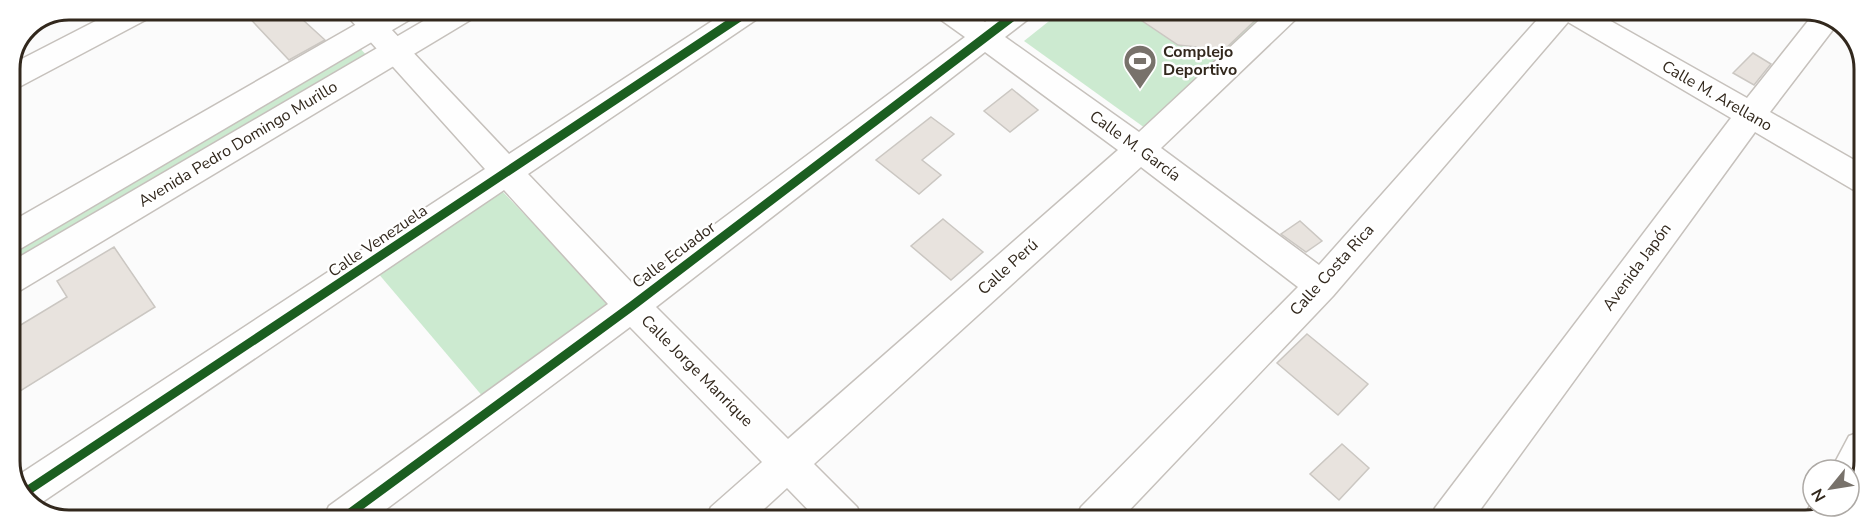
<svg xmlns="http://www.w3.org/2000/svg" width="1873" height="530" viewBox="0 0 1873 530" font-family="'Nunito Sans',sans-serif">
<rect width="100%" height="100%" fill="#fbfbfb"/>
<g fill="#ccead0">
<path d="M 1063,10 L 1278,10 L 1145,128 L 1024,41 Z"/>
<path d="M 358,46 L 369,58 L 9,270 L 9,249 Z"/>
<path d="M 500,189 L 609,302 L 484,398 L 377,272 Z"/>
</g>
<g fill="#e8e3de" stroke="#cbc7c2" stroke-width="1.5">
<path d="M 241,9 L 291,9 L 325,40 L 289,60 Z"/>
<path d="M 1126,10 L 1266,10 L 1224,50 L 1178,45 Z"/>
<path d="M 1753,53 L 1771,64 L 1754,85 L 1733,73 Z"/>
<path d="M 1012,89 L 1038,110 L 1010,132 L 984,111 Z"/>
<path d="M 931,117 L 954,134 L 922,160 L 941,175 L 919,194 L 876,160 Z"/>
<path d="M 943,219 L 983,252 L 951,280 L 911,246 Z"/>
<path d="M 1300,221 L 1322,241 L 1306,252 L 1281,234 Z"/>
<path d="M 114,247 L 155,307 L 9,398 L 9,332 L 67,297 L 57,281 Z"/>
<path d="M 1307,334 L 1368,384 L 1338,415 L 1277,363 Z"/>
<path d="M 1342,444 L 1369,468 L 1339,500 L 1310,474 Z"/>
</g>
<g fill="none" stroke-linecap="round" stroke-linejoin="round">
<g stroke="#c6c1bc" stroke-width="3">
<g id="minor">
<path d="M 119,9 L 157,9 L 153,16 L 19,87 L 9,90 L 10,65 Z"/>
<path d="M 341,9 L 372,9 L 509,154 L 729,10 L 764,10 L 760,17 L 528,174 L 634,285 L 965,37 L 937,17 L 933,10 L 967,10 L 985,22 L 1001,10 L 1035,10 L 1031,17 L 1005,37 L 1139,132 L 1270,10 L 1302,10 L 1298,17 L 1161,148 L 1319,265 L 1545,11 L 1593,11 L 1747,98 L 1816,11 L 1819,11 L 1838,23 L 1770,112 L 1863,165 L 1863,193 L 1852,189 L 1755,132 L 1472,521 L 1429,521 L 1435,508 L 1731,118 L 1568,22 L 1333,296 L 1120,520 L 1075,520 L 1081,507 L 1298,287 L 1141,167 L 814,464 L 857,507 L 863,520 L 818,520 L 787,488 L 752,520 L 705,520 L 711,507 L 762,462 L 630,327 L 373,519 L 323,519 L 329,506 L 608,304 L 504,190 L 35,507 L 24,500 L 14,478 L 485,169 ZM 985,52 L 1118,150 L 788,439 L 656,307 Z"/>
<path d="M 1862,431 C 1863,448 1869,481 1849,489 L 1849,470 L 1831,470 L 1849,436 Z"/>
<path d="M 1813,499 L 1813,506 L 1843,506 L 1808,520 L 1806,514 Z"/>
</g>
</g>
<g stroke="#c6c1bc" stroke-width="3">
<g id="secondary">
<path d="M 383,9 L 420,9 L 416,16 L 20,249 L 9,253 L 9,223 Z"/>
<path d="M 444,9 L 481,9 L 477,16 L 21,290 L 9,294 L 9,263 Z"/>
</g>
</g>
<use href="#minor" fill="#fefefe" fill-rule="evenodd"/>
<use href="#secondary" fill="#fefefe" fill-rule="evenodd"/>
<g stroke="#fff" stroke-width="13">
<g id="cycleway">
<path d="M 21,495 L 750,10"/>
<path d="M 342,519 L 632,306 L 1021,10"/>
</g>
</g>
<use href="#cycleway" stroke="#1b5e20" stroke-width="9"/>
</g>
<defs>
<g id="stadium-pin" transform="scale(1.725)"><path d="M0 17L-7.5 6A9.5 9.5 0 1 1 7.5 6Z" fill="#78726b" stroke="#fff"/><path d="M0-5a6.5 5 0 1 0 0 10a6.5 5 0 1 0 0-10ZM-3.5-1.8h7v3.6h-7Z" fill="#fff"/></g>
</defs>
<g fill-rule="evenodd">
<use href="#stadium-pin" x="1140" y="61"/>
</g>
<g text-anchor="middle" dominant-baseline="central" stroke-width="5" stroke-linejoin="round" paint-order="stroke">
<g font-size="16" font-weight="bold" fill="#32281d" stroke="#fff" text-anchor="start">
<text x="1163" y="52">Complejo<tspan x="1163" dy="18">Deportivo</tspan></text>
</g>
<g font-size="16" fill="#32281d" stroke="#fff">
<text transform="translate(1717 96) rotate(30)">Calle M. Arellano</text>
<text transform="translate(238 144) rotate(-31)">Avenida Pedro Domingo Murillo</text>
<text transform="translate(1135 146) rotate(36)">Calle M. García</text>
<text transform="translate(378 241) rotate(-34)">Calle Venezuela</text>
<text transform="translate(674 255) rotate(-37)">Calle Ecuador</text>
<text transform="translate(1008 267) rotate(-42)">Calle Perú</text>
<text transform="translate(1637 267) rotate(-54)">Avenida Japón</text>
<text transform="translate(1332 270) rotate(-48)">Calle Costa Rica</text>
<text transform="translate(697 371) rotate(45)">Calle Jorge Manrique</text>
</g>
</g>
<path d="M0 0H1873V530H0ZM69 20H1805A49 49 0 0 1 1854 69V461A49 49 0 0 1 1805 510H69A49 49 0 0 1 20 461V69A49 49 0 0 1 69 20Z" fill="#fff" fill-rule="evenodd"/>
<path fill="none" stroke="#32281d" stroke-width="3" d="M69 20H1805A49 49 0 0 1 1854 69V461A49 49 0 0 1 1805 510H69A49 49 0 0 1 20 461V69A49 49 0 0 1 69 20Z"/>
<g transform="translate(1831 488) rotate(240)"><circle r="28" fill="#ffffff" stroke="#ada9a5" stroke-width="1.5"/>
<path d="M0-4.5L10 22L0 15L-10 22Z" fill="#78726b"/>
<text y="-9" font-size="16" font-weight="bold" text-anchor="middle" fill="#32281d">N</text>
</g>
</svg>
